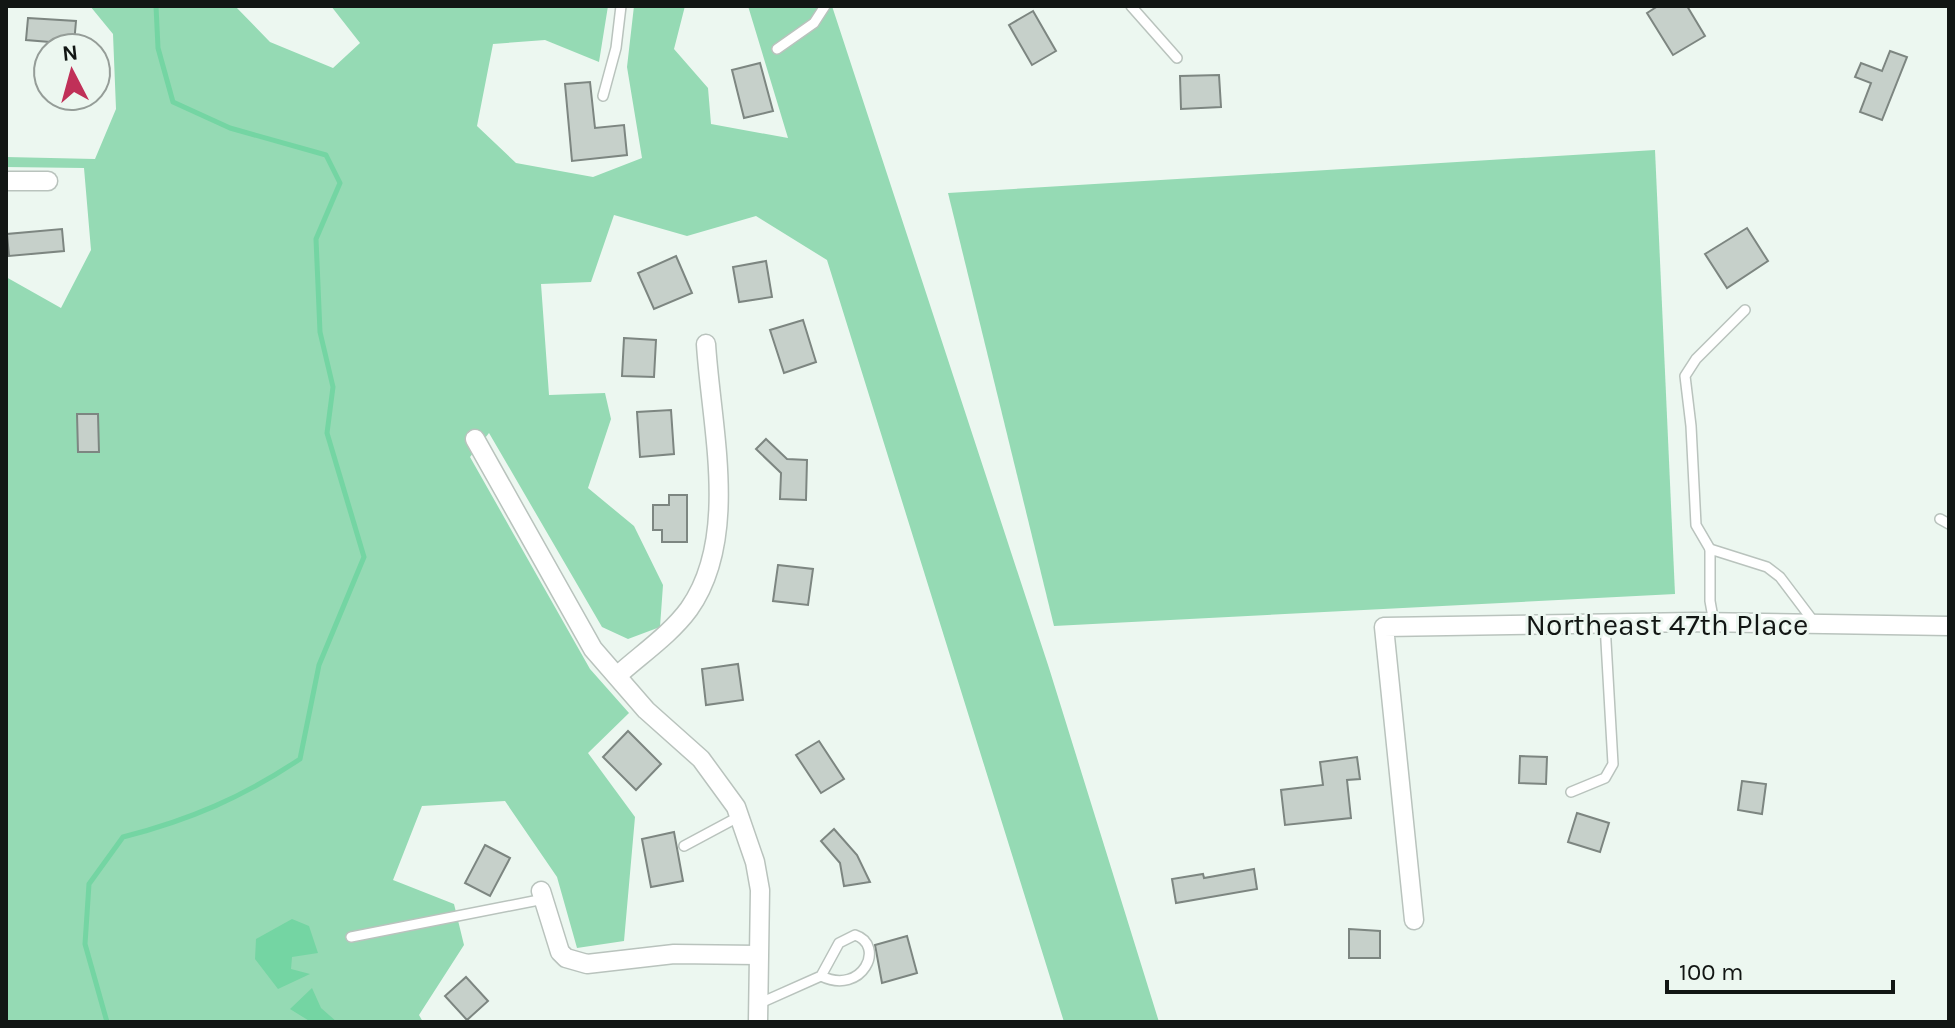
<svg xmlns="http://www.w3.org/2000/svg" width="1955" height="1028" viewBox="0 0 1955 1028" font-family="Karla,sans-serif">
<rect width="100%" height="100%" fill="#ecf7f0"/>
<g fill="#95dab4">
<path d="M 90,6 L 235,6 L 270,42 L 333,68 L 360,43 L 331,6 L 608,6 L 599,62 L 545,40 L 493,44 L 477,126 L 516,163 L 593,177 L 642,158 L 627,67 L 634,6 L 685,6 L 674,49 L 708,88 L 711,124 L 788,138 L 748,6 L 832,6 L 1049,668 L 1159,1022 L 1064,1022 L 827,260 L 756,216 L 687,236 L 614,215 L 591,282 L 541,284 L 549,395 L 605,393 L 611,419 L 588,488 L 634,526 L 663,585 L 660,627 L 628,639 L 602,627 L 489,433 L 470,457 L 590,669 L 629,713 L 588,753 L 635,817 L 624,941 L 577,948 L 557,877 L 505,801 L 422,806 L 393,880 L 454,904 L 464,945 L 419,1015 L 423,1022 L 6,1022 L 6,277 L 61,308 L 91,250 L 84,168 L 6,167 L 6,157 L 95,159 L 116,109 L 113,34 Z"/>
<path d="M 1655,150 L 1675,594 L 1054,626 L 948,193 Z"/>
</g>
<g fill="#74d5a3">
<path d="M 292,919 L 309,926 L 318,953 L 292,957 L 291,969 L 310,974 L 278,989 L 255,959 L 256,939 Z"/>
<path d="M 312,988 L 321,1008 L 337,1022 L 311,1022 L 290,1009 Z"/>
</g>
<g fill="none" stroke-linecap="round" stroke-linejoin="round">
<path stroke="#74d5a3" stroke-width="5" d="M 107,1022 L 85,944 L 89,884 L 123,837 C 190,820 243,797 300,759 L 319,665 L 364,557 L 327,433 L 333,387 L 320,332 L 316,239 L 340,183 L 326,155 L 230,128 L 173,102 L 158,48 L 156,6"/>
</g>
<g fill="#c6d0ca" stroke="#7d8681" stroke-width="2">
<path d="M 1658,6 L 1687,6 L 1705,36 L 1673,55 L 1647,13 Z"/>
<path d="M 1033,11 L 1056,51 L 1032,65 L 1009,25 Z"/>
<path d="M 28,18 L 76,21 L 74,44 L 26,40 Z"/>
<path d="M 1890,51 L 1907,57 L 1882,120 L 1860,112 L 1871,83 L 1855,77 L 1861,63 L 1882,71 Z"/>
<path d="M 760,63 L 773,111 L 744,118 L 732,70 Z"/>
<path d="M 1219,75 L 1221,107 L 1181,109 L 1180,76 Z"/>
<path d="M 590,82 L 595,128 L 624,125 L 627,155 L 572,161 L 565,84 Z"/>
<path d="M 1747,228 L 1768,261 L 1727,288 L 1705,254 Z"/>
<path d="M 62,229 L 64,251 L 9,256 L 7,234 Z"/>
<path d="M 676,256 L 692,293 L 654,309 L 638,273 Z"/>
<path d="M 766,261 L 772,297 L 739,302 L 733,267 Z"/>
<path d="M 803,320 L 816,362 L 784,373 L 770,330 Z"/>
<path d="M 624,338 L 656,340 L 654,377 L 622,376 Z"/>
<path d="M 671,410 L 674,454 L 640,457 L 637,412 Z"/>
<path d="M 77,414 L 98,414 L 99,452 L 78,452 Z"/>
<path d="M 766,439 L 787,459 L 807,460 L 806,500 L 780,499 L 781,473 L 756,449 Z"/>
<path d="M 669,495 L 687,495 L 687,542 L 662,542 L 662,530 L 653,530 L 653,505 L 669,505 Z"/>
<path d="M 778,565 L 813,569 L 808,605 L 773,601 Z"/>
<path d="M 738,664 L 743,700 L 706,705 L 702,669 Z"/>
<path d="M 628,731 L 661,764 L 636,790 L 603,757 Z"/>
<path d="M 819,741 L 844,779 L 821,793 L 796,755 Z"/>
<path d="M 1520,756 L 1547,757 L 1546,784 L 1519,783 Z"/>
<path d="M 1357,757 L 1360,779 L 1347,780 L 1351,818 L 1285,825 L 1281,790 L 1323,785 L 1320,762 Z"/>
<path d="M 1742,781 L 1766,784 L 1762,814 L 1738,810 Z"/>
<path d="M 1577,813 L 1609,823 L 1600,852 L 1568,842 Z"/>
<path d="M 834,829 L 857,855 L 870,882 L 844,886 L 840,863 L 821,841 Z"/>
<path d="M 674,832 L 683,881 L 651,887 L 642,839 Z"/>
<path d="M 485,845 L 510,858 L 490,896 L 465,883 Z"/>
<path d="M 1254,869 L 1257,889 L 1176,903 L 1172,879 L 1203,874 L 1204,878 Z"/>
<path d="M 1349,929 L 1380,931 L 1380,958 L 1349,958 Z"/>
<path d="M 907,936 L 917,973 L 882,983 L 875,945 Z"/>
<path d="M 466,977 L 488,1001 L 467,1020 L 445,996 Z"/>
</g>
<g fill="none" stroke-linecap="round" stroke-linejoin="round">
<g stroke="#b9c3bd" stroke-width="12">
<g id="lane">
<path d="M 1131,6 L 1177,58"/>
<path d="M 777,49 L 814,23 L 825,6"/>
<path d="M 603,96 L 616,48 L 621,6"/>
<path d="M 1940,519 L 1949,524"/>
<path d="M 1710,549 L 1696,525 L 1691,426 L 1685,376 L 1696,359 L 1745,310"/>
<path d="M 1714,623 L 1710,601 L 1710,549 L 1767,567 L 1780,577 L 1814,622"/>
<path d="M 1571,792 L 1605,778 L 1613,764 L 1605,624"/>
<path d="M 684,846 L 740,816"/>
<path d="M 351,937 L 544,899"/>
<path d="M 758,1004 L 821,976 C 863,996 886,945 855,935 L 839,943 L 821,976"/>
</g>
</g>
<g stroke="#b9c3bd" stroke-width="21">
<g id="street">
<path d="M 6,181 L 48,181"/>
<path d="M 475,439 L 593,649 L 646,710 L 701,759 L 736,807 L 755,862 L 760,890 L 758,1022"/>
<path d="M 617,676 C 640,655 670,635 689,609 C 740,537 711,426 706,344"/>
<path d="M 541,891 L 560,952 L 566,958 L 587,964 L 674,954 L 758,955"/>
<path d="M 1414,920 L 1384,627 L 1696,622 L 1949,626"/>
</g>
</g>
<use href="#lane" stroke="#fff" stroke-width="9"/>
<use href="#street" stroke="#fff" stroke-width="18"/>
</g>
<g text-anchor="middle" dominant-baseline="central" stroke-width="6" stroke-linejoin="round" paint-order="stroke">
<g font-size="30" fill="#121614" stroke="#ecf7f0">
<text x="1667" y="625">Northeast 47th Place</text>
</g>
</g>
<rect width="1955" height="1028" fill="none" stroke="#121614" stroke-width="16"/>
<g transform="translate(72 72) rotate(354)"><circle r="38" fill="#ecf7f0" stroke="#959d98" stroke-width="2"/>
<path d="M0-6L14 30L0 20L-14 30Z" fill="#c03058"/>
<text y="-12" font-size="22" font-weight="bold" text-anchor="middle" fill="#121614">N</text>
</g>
<path d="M1667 980v12h226v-12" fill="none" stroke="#121614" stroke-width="4"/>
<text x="1679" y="980" font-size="24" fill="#121614" stroke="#ecf7f0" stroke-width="6" paint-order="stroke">100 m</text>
</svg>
